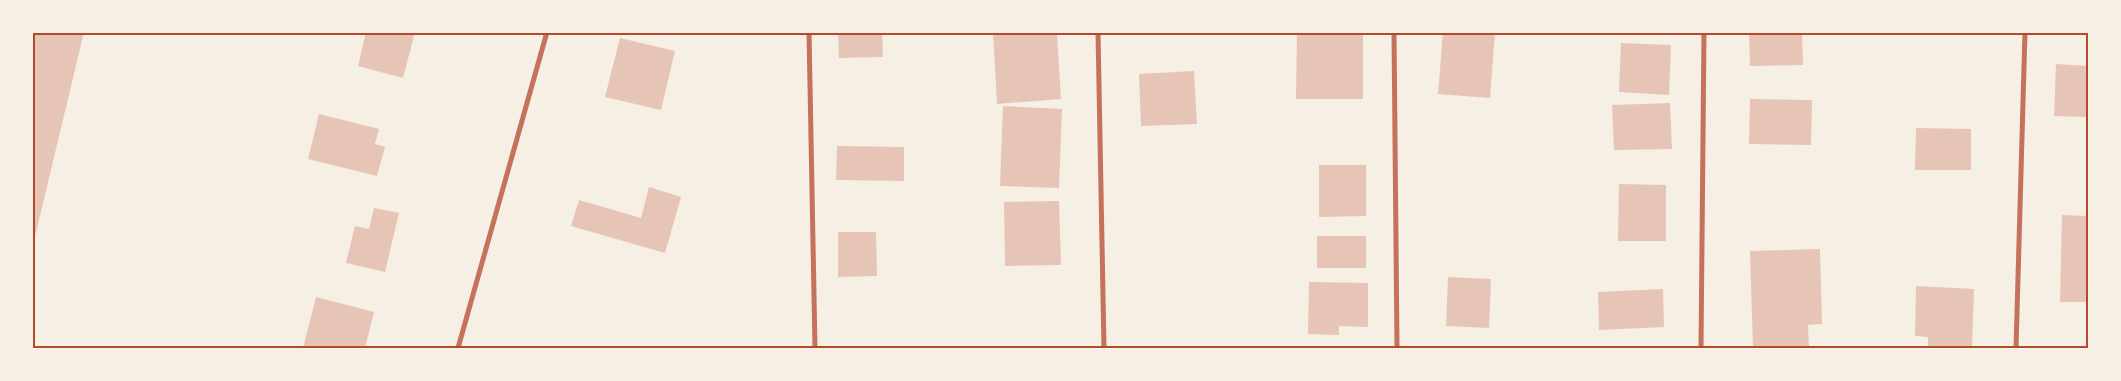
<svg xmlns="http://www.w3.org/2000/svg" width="2121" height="381" viewBox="0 0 2121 381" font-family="Helvetica,sans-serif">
<rect width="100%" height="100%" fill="#f6efe4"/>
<g fill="#e6c5b7">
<path d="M 32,32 L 84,32 L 33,245 L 32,245 Z"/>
<path d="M 366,32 L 415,32 L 403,78 L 358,66 Z"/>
<path d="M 838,32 L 882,32 L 883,57 L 839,58 Z"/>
<path d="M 993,32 L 1057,32 L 1061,99 L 997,104 Z"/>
<path d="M 1297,32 L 1363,32 L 1363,99 L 1296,99 Z"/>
<path d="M 1443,32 L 1495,32 L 1490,98 L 1438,94 Z"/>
<path d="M 1749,32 L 1802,32 L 1803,65 L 1750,66 Z"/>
<path d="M 620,38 L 675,51 L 661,110 L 605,97 Z"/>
<path d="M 1621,43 L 1671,45 L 1669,95 L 1619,92 Z"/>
<path d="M 2056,64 L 2088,66 L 2088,117 L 2054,116 Z"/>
<path d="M 1194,71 L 1197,124 L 1141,126 L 1139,74 Z"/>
<path d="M 1750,99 L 1812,100 L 1811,145 L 1749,144 Z"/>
<path d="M 1670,103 L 1672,149 L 1614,150 L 1612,105 Z"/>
<path d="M 1003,106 L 1062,109 L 1059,188 L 1000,186 Z"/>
<path d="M 319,114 L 379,129 L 375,144 L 385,147 L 377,176 L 308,159 Z"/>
<path d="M 1916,128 L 1971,129 L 1971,170 L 1915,170 Z"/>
<path d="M 837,146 L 904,147 L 904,181 L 836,180 Z"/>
<path d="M 1319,165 L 1366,165 L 1366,216 L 1319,217 Z"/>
<path d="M 1619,184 L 1666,185 L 1666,241 L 1618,241 Z"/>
<path d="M 649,187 L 681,197 L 665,253 L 571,226 L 579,200 L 641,218 Z"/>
<path d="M 1059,201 L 1061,265 L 1005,266 L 1004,202 Z"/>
<path d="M 374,208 L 399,213 L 385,272 L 346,263 L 355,226 L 369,229 Z"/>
<path d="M 2062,215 L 2088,216 L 2088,302 L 2060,302 Z"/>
<path d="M 838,232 L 876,232 L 877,276 L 838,277 Z"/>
<rect x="1317" y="236" width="49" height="32"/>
<path d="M 1820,249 L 1822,324 L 1808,325 L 1809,348 L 1753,348 L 1750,251 Z"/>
<path d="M 1448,277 L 1491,279 L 1489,328 L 1446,326 Z"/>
<path d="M 1309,282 L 1368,283 L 1368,327 L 1339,326 L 1339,335 L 1308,334 Z"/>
<path d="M 1916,286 L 1974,289 L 1972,348 L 1928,348 L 1928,337 L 1915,336 Z"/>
<path d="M 1663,289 L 1664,327 L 1599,330 L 1598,292 Z"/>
<path d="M 316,297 L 374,312 L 365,348 L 303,348 Z"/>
</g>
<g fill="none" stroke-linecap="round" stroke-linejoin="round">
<g stroke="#c5725c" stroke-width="5">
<path d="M 809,32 L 815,348"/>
<path d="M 1098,32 L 1104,348"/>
<path d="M 1394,32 L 1397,348"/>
<path d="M 458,348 L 547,32"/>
<path d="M 1701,348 L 1704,32"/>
<path d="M 2016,348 L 2025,32"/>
</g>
</g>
<rect width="2121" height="381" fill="none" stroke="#f6efe4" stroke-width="68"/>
<rect x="34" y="34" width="2053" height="313" fill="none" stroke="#b5482f" stroke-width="2"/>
</svg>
